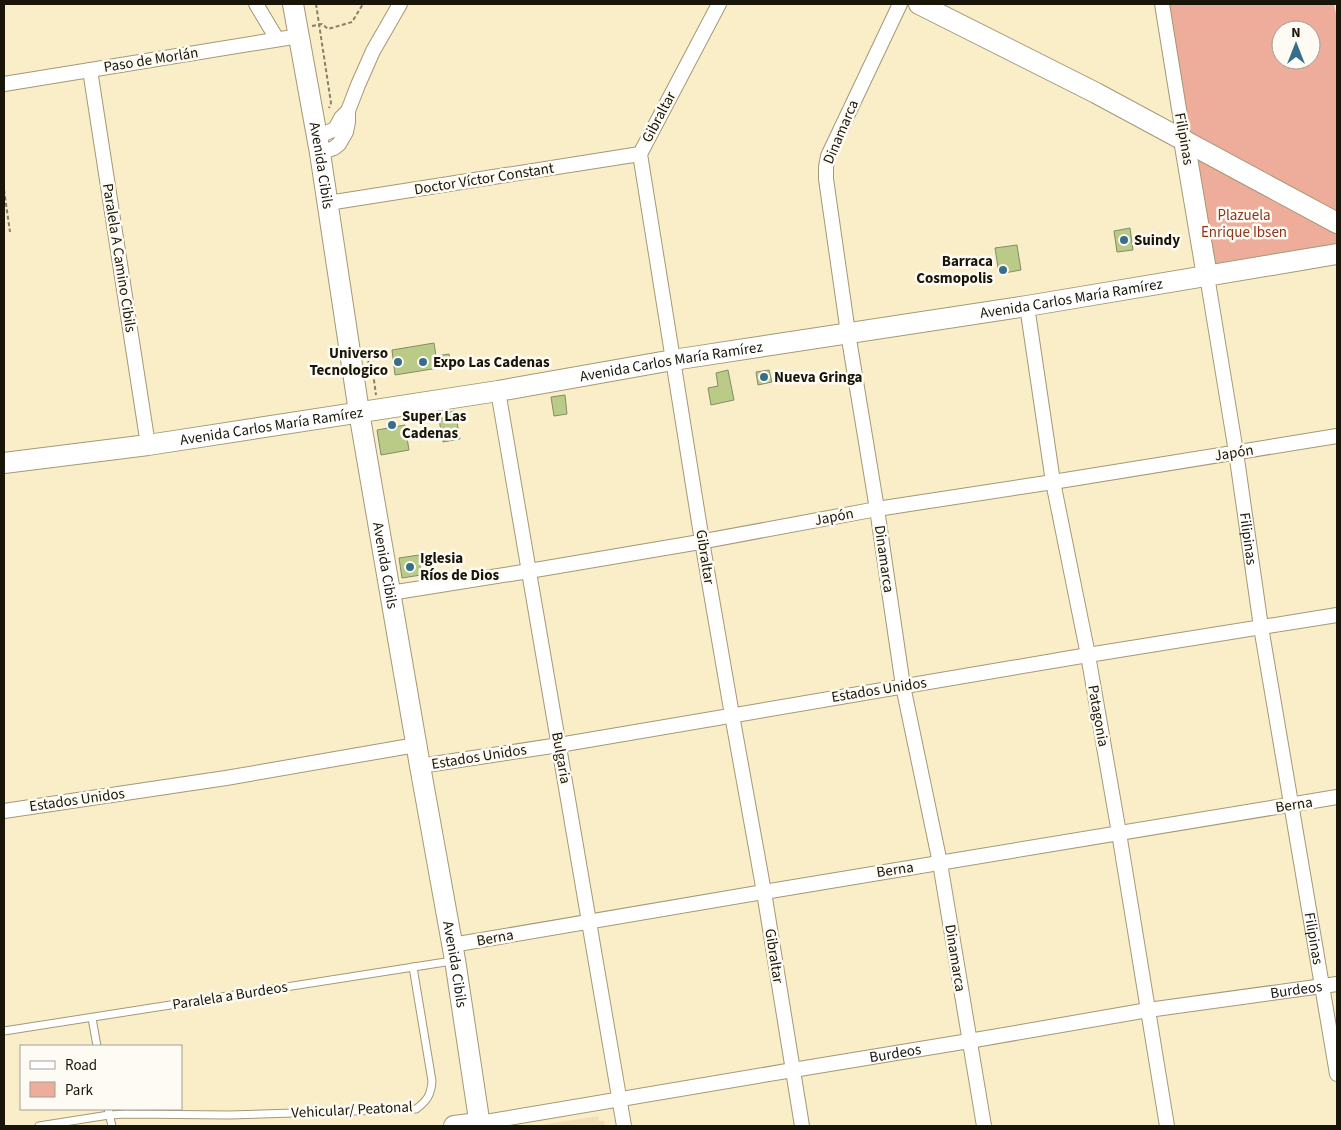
<svg xmlns="http://www.w3.org/2000/svg" width="1341" height="1130" viewBox="0 0 1341 1130" font-family="'Source Sans 3',sans-serif">
<rect width="100%" height="100%" fill="#faeec9"/>
<path fill="#efe1b5" d="M 598,1116 L 599,1121 L 604,1121 L 605,1126 L 535,1126 Z"/>
<g fill="#eeac9a" fill-rule="evenodd">
<path d="M 1168,4 L 1334,4 L 1337,19 L 1337,214 L 1190,135 ZM 1281,30 L 1311,30 L 1311,60 L 1281,60 Z"/>
<path d="M 1201,159 L 1337,230 L 1337,248 L 1213,266 L 1196,164 Z"/>
</g>
<g fill="#b9cb86" stroke="#838c6a">
<path d="M 1130,228 L 1133,250 L 1117,252 L 1114,231 Z"/>
<path d="M 1017,245 L 1021,270 L 999,274 L 995,248 Z"/>
<path d="M 434,343 L 436,356 L 449,354 L 451,366 L 395,375 L 392,350 Z"/>
<path d="M 728,370 L 734,400 L 711,405 L 708,388 L 718,386 L 716,373 Z"/>
<path d="M 769,370 L 772,382 L 758,385 L 756,372 Z"/>
<path d="M 565,395 L 567,414 L 554,416 L 551,397 Z"/>
<path d="M 455,411 L 460,439 L 443,442 L 438,414 Z"/>
<path d="M 405,425 L 409,450 L 381,455 L 377,430 Z"/>
<path d="M 419,555 L 421,575 L 402,578 L 399,558 Z"/>
</g>
<g fill="none" stroke-linecap="round" stroke-linejoin="round">
<g stroke="#a49876" stroke-width="9">
<g id="lane">
<path d="M 92,1018 L 97,1046"/>
<path d="M 4,1031 L 452,961"/>
<path d="M 108,1109 L 112,1126"/>
<path d="M 39,1126 L 109,1115 L 127,1114 L 229,1115 L 416,1109 C 427,1101 431,1095 432,1081 L 413,967"/>
</g>
</g>
<g stroke="#a49876" stroke-width="16">
<g id="street">
<path d="M 256,4 L 277,39"/>
<path d="M 719,4 L 640,154 L 702,541 L 732,715 L 764,892 L 802,1126"/>
<path d="M 900,4 L 828,156 L 826,167 L 826,179 L 848,333 L 877,509 L 903,686 L 940,863 L 984,1126"/>
<path d="M 1162,4 L 1184,140"/>
<path d="M 90,70 L 148,445"/>
<path d="M 4,84 L 299,36"/>
<path d="M 317,137 L 335,129 L 341,118 L 348,111"/>
<path d="M 320,153 L 334,148 L 339,144 L 346,132 L 348,122 L 348,111 L 358,85 L 373,51 L 400,4"/>
<path d="M 328,203 L 640,154"/>
<path id="s1" d="M 1207,276 L 1236,452 L 1261,627 L 1337,1074"/>
<path d="M 1027,306 L 1053,482 L 1088,655 L 1119,833 L 1167,1126"/>
<path d="M 498,391 L 624,1126"/>
<path d="M 390,593 L 529,571 L 694,543 L 877,509 L 1053,482 L 1337,436"/>
<path d="M 420,766 L 559,745 L 1088,655 L 1337,615"/>
<path d="M 4,811 L 226,778 L 416,745"/>
<path d="M 452,945 L 764,892 L 1337,797"/>
<path id="s2" d="M 479,1123 L 793,1070 L 969,1041 L 1148,1010 L 1337,984"/>
</g>
</g>
<g stroke="#a49876" stroke-width="22">
<g id="secondary">
<path id="s3" d="M 293,4 L 320,153 L 359,412 L 420,766 L 455,960 L 480,1126"/>
<path d="M 919,4 L 1096,93 L 1337,223"/>
<path d="M 1184,140 L 1207,276"/>
<path id="s4" d="M 4,463 L 148,445 L 498,391 L 673,360 L 1027,306 L 1337,254"/>
<path d="M 454,1126 L 479,1123"/>
</g>
</g>
<g stroke="#888067" stroke-width="2" stroke-dasharray="4 2.5" stroke-linecap="butt">
<path d="M 316,4 L 331,103 L 329,108"/>
<path d="M 312,26 L 322,24 L 328,29 L 352,22 L 363,4"/>
<path d="M 4,190 L 10,232"/>
<path d="M 368,361 L 373,373 L 376,395"/>
</g>
<use href="#lane" stroke="#fff" stroke-width="7"/>
<use href="#street" stroke="#fff" stroke-width="14"/>
<use href="#secondary" stroke="#fff" stroke-width="20"/>
</g>
<g fill="#376e89" stroke="#fdfbf4" stroke-width="2">
<circle cx="1124" cy="240" r="5"/>
<circle cx="1003" cy="270" r="5"/>
<circle cx="398" cy="362" r="5"/>
<circle cx="423" cy="362" r="5"/>
<circle cx="764" cy="377" r="5"/>
<circle cx="392" cy="425" r="5"/>
<circle cx="410" cy="567" r="5"/>
</g>
<g text-anchor="middle" dominant-baseline="central" stroke-width="5" stroke-linejoin="round" paint-order="stroke">
<g font-size="15" fill="#191508" stroke="#fdfbf4">
<text transform="translate(151 60) rotate(-9)">Paso de Morlán</text>
<text transform="translate(659 117) rotate(-62)">Gibraltar</text>
<text transform="translate(841 132) rotate(-67)">Dinamarca</text>
<text transform="translate(1184 139) rotate(80)">Filipinas</text>
<text stroke="none"><textPath href="#s3" startOffset="164">Avenida Cibils</textPath></text>
<text transform="translate(484 179) rotate(-9)">Doctor Víctor Constant</text>
<text transform="translate(119 258) rotate(81)">Paralela A Camino Cibils</text>
<text stroke="none"><textPath href="#s4" startOffset="1080">Avenida Carlos María Ramírez</textPath></text>
<text stroke="none"><textPath href="#s4" startOffset="675">Avenida Carlos María Ramírez</textPath></text>
<text stroke="none"><textPath href="#s4" startOffset="270">Avenida Carlos María Ramírez</textPath></text>
<text transform="translate(1234 453) rotate(-9)">Japón</text>
<text transform="translate(834 517) rotate(-11)">Japón</text>
<text stroke="none"><textPath href="#s1" startOffset="266">Filipinas</textPath></text>
<text transform="translate(705 557) rotate(81)">Gibraltar</text>
<text transform="translate(884 559) rotate(82)">Dinamarca</text>
<text stroke="none"><textPath href="#s3" startOffset="569">Avenida Cibils</textPath></text>
<text transform="translate(879 690) rotate(-9)">Estados Unidos</text>
<text transform="translate(1098 716) rotate(80)">Patagonia</text>
<text transform="translate(479 757) rotate(-9)">Estados Unidos</text>
<text transform="translate(561 758) rotate(80)">Bulgaria</text>
<text transform="translate(77 800) rotate(-8)">Estados Unidos</text>
<text transform="translate(1294 805) rotate(-9)">Berna</text>
<text transform="translate(895 870) rotate(-9)">Berna</text>
<text transform="translate(495 938) rotate(-10)">Berna</text>
<text stroke="none"><textPath href="#s1" startOffset="671">Filipinas</textPath></text>
<text transform="translate(774 956) rotate(81)">Gibraltar</text>
<text transform="translate(955 958) rotate(81)">Dinamarca</text>
<text stroke="none"><textPath href="#s3" startOffset="974">Avenida Cibils</textPath></text>
<text stroke="none"><textPath href="#s2" startOffset="828">Burdeos</textPath></text>
<text transform="translate(230 996) rotate(-9)">Paralela a Burdeos</text>
<text stroke="none"><textPath href="#s2" startOffset="422">Burdeos</textPath></text>
<text transform="translate(352 1110) rotate(-3)">Vehicular/ Peatonal</text>
</g>
<g font-size="15" fill="#8c361e" stroke="#fdfbf4">
<text x="1244" y="215">Plazuela<tspan x="1244" dy="17">Enrique Ibsen</tspan></text>
</g>
<g font-size="15" font-weight="bold" fill="#191508" stroke="#fdfbf4" text-anchor="start">
<text x="1134" y="240">Suindy</text>
<text x="993" y="261" text-anchor="end">Barraca<tspan x="993" dy="17">Cosmopolis</tspan></text>
<text x="388" y="353" text-anchor="end">Universo<tspan x="388" dy="17">Tecnologico</tspan></text>
<text x="433" y="362">Expo Las Cadenas</text>
<text x="774" y="377">Nueva Gringa</text>
<text x="402" y="416">Super Las<tspan x="402" dy="17">Cadenas</tspan></text>
<text x="420" y="558">Iglesia<tspan x="420" dy="17">Ríos de Dios</tspan></text>
</g>
</g>
<rect width="1341" height="1130" fill="none" stroke="#191508" stroke-width="10"/>
<rect x="20" y="1045" width="162" height="65" fill="#fdfbf4" stroke="#a29f96"/>
<rect x="30" y="1061" width="25" height="8" fill="#ffffff" stroke="#a29f96"/>
<text x="65" y="1070" font-size="15" fill="#191508">Road</text>
<rect x="30" y="1082" width="25" height="15" fill="#eeac9a" stroke="#a29f96"/>
<text x="65" y="1095" font-size="15" fill="#191508">Park</text>
<g transform="translate(1296 45)"><circle r="24" fill="#fdfbf4" stroke="#a29f96"/>
<path d="M0-4L9 19L0 12L-9 19Z" fill="#376e89"/>
<text y="-8" font-size="14" font-weight="bold" text-anchor="middle" fill="#191508">N</text>
</g>
</svg>
